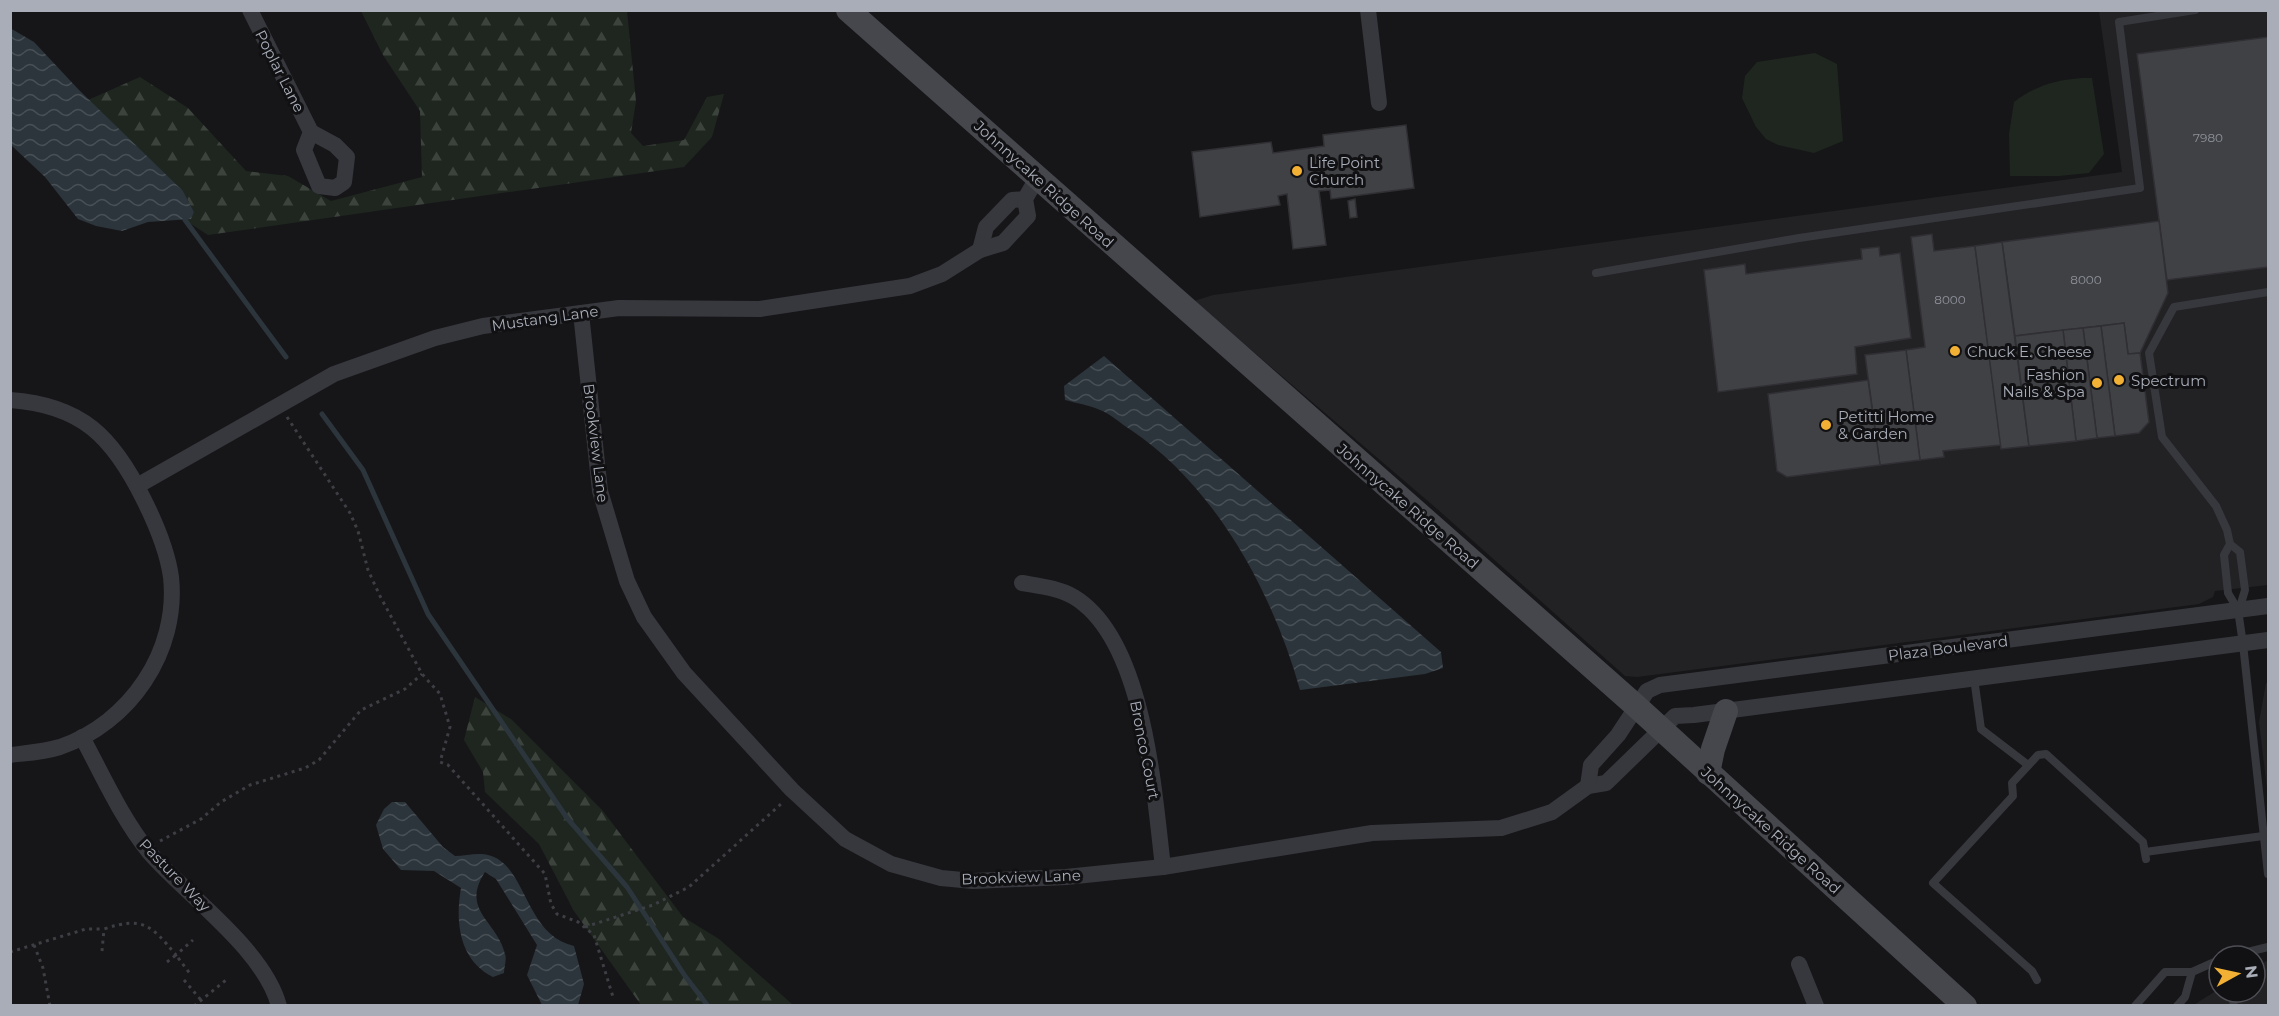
<svg xmlns="http://www.w3.org/2000/svg" width="2279" height="1016" viewBox="0 0 2279 1016" font-family="Montserrat,sans-serif">
<defs>
<pattern id="forest-firs" width="22" height="20" patternUnits="userSpaceOnUse" patternTransform="scale(1.5)"><rect width="22" height="20" fill="#1e261f"/><path d="M5 1l3.5 6h-7zM16 11l3.5 6h-7z" fill="#3c433d"/></pattern>
<pattern id="water-waves" width="16" height="10" patternUnits="userSpaceOnUse" patternTransform="scale(1.5)"><rect width="16" height="10" fill="#2c353c"/><path d="M0 5q4-4 8 0t8 0" fill="none" stroke="#485056"/></pattern>
</defs>
<rect width="100%" height="100%" fill="#161618"/>
<g fill="#222225">
<path d="M 2099,11 L 2268,11 L 2268,585 L 2215,591 L 2213,597 L 2199,604 L 1637,677 L 1625,676 L 1436,508 L 1194,301 L 1213,295 L 2122,172 Z"/>
<path d="M 2266,683 L 2268,683 L 2268,797 L 2259,722 Z"/>
<path d="M 2268,960 L 2268,1005 L 2192,1006 L 2219,989 L 2219,992 L 2255,992 L 2255,968 Z"/>
</g>
<g fill="url(#forest-firs)">
<path d="M 361,11 L 627,11 L 636,101 L 631,133 L 643,146 L 684,140 L 707,97 L 724,94 L 712,137 L 684,167 L 208,235 L 185,220 L 194,212 L 183,191 L 88,100 L 140,77 L 188,108 L 246,171 L 288,176 L 331,201 L 422,177 L 420,111 L 383,55 Z"/>
<path d="M 475,697 L 511,719 L 603,811 L 683,917 L 719,939 L 793,1005 L 641,1005 L 574,911 L 539,844 L 485,792 L 483,772 L 464,740 Z"/>
</g>
<g fill="#1e261f">
<path d="M 1815,53 L 1837,64 L 1843,141 L 1814,153 L 1778,145 L 1766,139 L 1756,127 L 1742,98 L 1745,76 L 1757,62 Z"/>
<path d="M 2082,78 L 2092,78 L 2104,154 L 2089,173 L 2059,176 L 2010,176 L 2009,134 L 2014,102 C 2035,86 2055,80 2082,78 Z"/>
</g>
<g fill="url(#water-waves)">
<path d="M 10,28 L 34,42 L 79,90 L 183,191 L 194,212 L 191,219 L 148,222 L 122,231 L 96,226 L 78,219 L 45,177 L 11,145 Z"/>
<path d="M 1104,356 L 1441,652 L 1443,668 L 1425,674 L 1300,690 C 1273,593 1216,487 1131,430 C 1121,424 1111,414 1100,410 C 1089,405 1076,403 1065,400 L 1064,386 Z"/>
<path d="M 392,802 L 405,802 L 443,847 L 455,856 C 465,856 478,852 488,855 C 527,864 524,935 574,946 L 584,984 L 578,1005 L 542,1005 L 527,975 L 537,945 L 496,879 L 485,872 C 460,911 497,920 505,954 C 507,959 504,967 504,973 L 493,977 C 459,960 455,922 461,888 L 434,871 L 401,870 L 383,849 L 376,825 L 384,809 Z"/>
</g>
<g fill="none" stroke-linecap="round" stroke-linejoin="round">
<g stroke="#2c353c" stroke-width="5">
<path d="M 185,220 L 286,357"/>
<path d="M 322,414 L 363,470 L 428,614 L 567,818 L 627,887 L 685,976 L 708,1006"/>
</g>
</g>
<g fill="#404145" stroke="#303034" stroke-width="1.5">
<path d="M 2268,37 L 2268,267 L 2167,280 L 2137,54 Z"/>
<path d="M 1406,125 L 1414,188 L 1331,199 L 1330,190 L 1319,191 L 1326,245 L 1293,249 L 1287,194 L 1278,196 L 1280,205 L 1200,217 L 1192,152 L 1271,142 L 1273,153 L 1324,146 L 1323,135 Z"/>
<path d="M 1355,199 L 1357,217 L 1350,218 L 1348,201 Z"/>
<path d="M 2159,221 L 2168,293 L 2140,353 L 2128,354 L 2124,323 L 2015,336 L 2002,242 Z"/>
<path d="M 1932,234 L 1934,251 L 1975,246 L 2001,445 L 1943,451 L 1944,457 L 1920,460 L 1906,350 L 1925,347 L 1911,237 Z"/>
<path d="M 2002,242 L 2029,446 L 2001,449 L 1975,246 Z"/>
<path d="M 1879,247 L 1880,256 L 1900,253 L 1911,338 L 1855,347 L 1857,374 L 1718,392 L 1704,270 L 1745,264 L 1746,274 L 1862,259 L 1861,249 Z"/>
<path d="M 2124,323 L 2128,354 L 2140,353 L 2149,422 L 2139,433 L 2115,436 L 2101,326 Z"/>
<path d="M 2101,326 L 2115,436 L 2097,438 L 2083,328 Z"/>
<path d="M 2083,328 L 2097,438 L 2076,441 L 2063,330 Z"/>
<path d="M 2063,330 L 2076,441 L 2029,446 L 2015,336 Z"/>
<path d="M 1906,350 L 1920,460 L 1880,465 L 1865,355 Z"/>
<path d="M 1868,380 L 1880,465 L 1787,477 L 1777,471 L 1768,394 Z"/>
</g>
<g fill="none" stroke-linecap="round" stroke-linejoin="round">
<g stroke="#3d3f44" stroke-width="3" stroke-dasharray="3 4.5" stroke-linecap="butt">
<path d="M 287,417 L 350,513 L 358,531 L 368,570 L 380,596 L 422,674 L 440,694 L 450,727 L 440,762 L 448,765 L 545,874 L 551,904 L 557,914 L 578,922 L 594,935 L 613,997"/>
<path d="M 160,841 L 201,819 L 221,802 L 250,785 L 305,768 L 319,760 L 361,710 L 405,689 L 422,674"/>
<path d="M 585,927 L 653,905 L 689,887 L 782,803"/>
<path d="M 34,945 L 43,968 L 50,1006"/>
<path d="M 102,951 L 104,929 C 143,916 151,925 176,955 L 193,940"/>
<path d="M 10,952 L 86,929 L 104,929"/>
<path d="M 167,962 L 176,955 L 191,975"/>
<path d="M 184,980 L 201,1000"/>
<path d="M 194,1006 L 226,980"/>
</g>
<g stroke="#37383d" stroke-width="8">
<path d="M 1596,273 L 1799,238 L 2140,188 L 2119,22 L 2195,10"/>
<path d="M 2268,292 L 2174,307 L 2149,353 L 2162,437 L 2216,506 L 2227,530 L 2230,544 L 2224,555 L 2228,593 L 2238,610 L 2243,644 L 2268,874"/>
<path d="M 2230,544 L 2240,552 L 2245,590 L 2239,610"/>
<path d="M 1974,678 L 1981,729 L 2028,765"/>
<path d="M 2145,852 L 2263,836"/>
<path d="M 2231,956 L 2268,947"/>
<path d="M 2192,972 L 2219,960"/>
<path d="M 2037,980 L 2032,971 L 1933,883 L 2013,796 L 2012,783 L 2038,755 L 2046,754 L 2143,842 L 2146,859"/>
<path d="M 2231,992 L 2234,1006"/>
<path d="M 2135,1006 L 2165,972 L 2192,972 L 2185,997 L 2177,1006"/>
</g>
<g stroke="#37383d" stroke-width="16">
<path d="M 250,10 L 311,132 L 335,145 L 347,157 L 344,182 L 335,188 L 319,186 L 304,150 L 311,132"/>
<path d="M 1368,10 L 1379,103"/>
<path d="M 980,250 L 986,227 L 1012,200 L 1025,199"/>
<path d="M 581,313 L 600,491 L 627,581 L 644,617 L 684,673 L 792,790 L 845,839 L 891,864 L 941,878 L 973,881 L 1066,877 L 1163,867 L 1372,833 L 1501,828 L 1552,812 L 1588,786 L 1606,783 L 1675,716 L 1694,715 L 2268,640"/>
<path d="M 10,400 C 82,405 113,437 144,500 C 156,524 167,549 171,577 C 179,651 130,723 60,747 C 44,752 27,753 10,755"/>
<path d="M 137,486 L 334,374 L 435,338 L 483,326 L 619,308 L 760,309 L 910,286 L 942,274 L 980,250 L 1003,243 L 1028,216 L 1025,199 L 1037,178"/>
<path d="M 1022,583 C 1039,586 1059,588 1074,597 C 1145,640 1154,793 1163,867"/>
<path d="M 82,737 C 103,776 121,817 149,852 C 186,895 264,949 279,1006"/>
<path d="M 1588,786 L 1591,765 L 1618,735 L 1647,691 L 1660,685 L 2268,606"/>
<path d="M 1799,964 L 1816,1006"/>
</g>
<g stroke="#45474d" stroke-width="24">
<path d="M 848,10 L 1636,706 L 1965,1006"/>
<path d="M 1708,773 L 1713,749 L 1726,711"/>
</g>
</g>
<g fill="#f2b134" stroke="#111113" stroke-width="2">
<circle cx="1297" cy="171" r="6"/>
<circle cx="1955" cy="351" r="6"/>
<circle cx="2119" cy="380" r="6"/>
<circle cx="2097" cy="383" r="6"/>
<circle cx="1826" cy="425" r="6"/>
</g>
<g text-anchor="middle" dominant-baseline="central" stroke-width="6" stroke-linejoin="round" paint-order="stroke">
<g font-size="12" fill="#8e929b">
<text x="2208" y="137">7980</text>
<text x="2086" y="279">8000</text>
<text x="1950" y="299">8000</text>
</g>
<g font-size="15" fill="#a8adb8" stroke="#111113">
<text transform="translate(280 71) rotate(63)">Poplar Lane</text>
<text transform="translate(1044 184) rotate(42)">Johnnycake Ridge Road</text>
<text transform="translate(545 318) rotate(-8)">Mustang Lane</text>
<text transform="translate(596 443) rotate(83)">Brookview Lane</text>
<text transform="translate(1408 506) rotate(41)">Johnnycake Ridge Road</text>
<text transform="translate(1948 648) rotate(-7)">Plaza Boulevard</text>
<text transform="translate(1145 750) rotate(79)">Bronco Court</text>
<text transform="translate(1771 830) rotate(42)">Johnnycake Ridge Road</text>
<text transform="translate(175 875) rotate(46)">Pasture Way</text>
<text transform="translate(1021 877) rotate(-2)">Brookview Lane</text>
</g>
<g font-size="15" fill="#a8adb8" stroke="#111113" text-anchor="start">
<text x="1309" y="162">Life Point<tspan x="1309" dy="17">Church</tspan></text>
<text x="1967" y="351">Chuck E. Cheese</text>
<text x="2085" y="374" text-anchor="end">Fashion<tspan x="2085" dy="17">Nails &amp; Spa</tspan></text>
<text x="2131" y="380">Spectrum</text>
<text x="1838" y="416">Petitti Home<tspan x="1838" dy="17">&amp; Garden</tspan></text>
</g>
</g>
<rect width="2279" height="1016" fill="none" stroke="#a8adb8" stroke-width="24"/>
<g transform="translate(2237 974) rotate(82)"><circle r="28" fill="#111113" stroke="#4d4f55" stroke-width="1.5"/>
<path d="M0-4.5L10 22L0 15L-10 22Z" fill="#f2b134"/>
<text y="-9" font-size="16" font-weight="bold" text-anchor="middle" fill="#a8adb8">N</text>
</g>
</svg>
